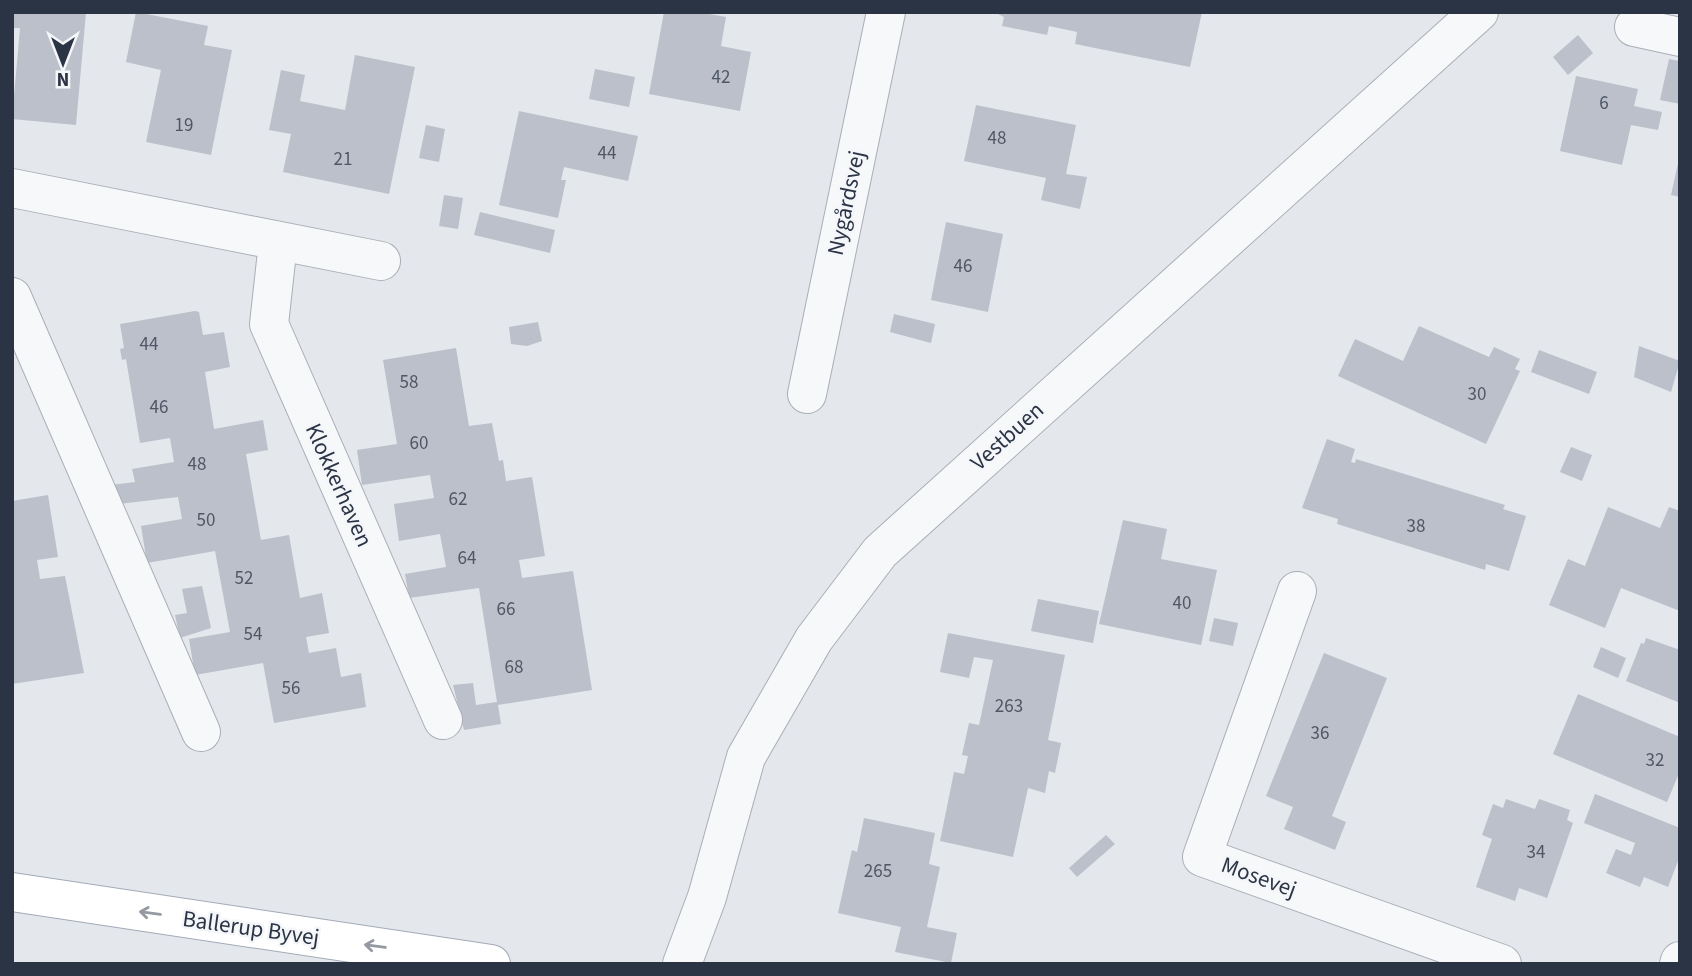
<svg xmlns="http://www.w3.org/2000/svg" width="1692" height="976" viewBox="0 0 1692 976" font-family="'Source Sans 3',sans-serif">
<rect width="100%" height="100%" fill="#e4e7ec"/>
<g fill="#bbc0ca">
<path d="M 12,12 L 86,12 L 76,125 L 12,119 L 20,28 L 12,28 Z"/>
<path d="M 136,12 L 208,26 L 204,45 L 232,50 L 211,155 L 146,142 L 161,70 L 126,62 Z"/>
<path d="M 664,12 L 699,12 L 726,17 L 721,46 L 751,52 L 740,111 L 649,94 Z"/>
<path d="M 994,12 L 1202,12 L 1190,67 L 1075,44 L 1077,32 L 1049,26 L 1047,35 L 1002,26 L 1004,17 Z"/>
<path d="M 1578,35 L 1593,53 L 1568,75 L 1553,57 Z"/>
<path d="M 355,55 L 415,67 L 389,194 L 283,172 L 291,134 L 269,130 L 281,70 L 305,75 L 300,101 L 345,110 Z"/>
<path d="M 1669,59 L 1680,61 L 1680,104 L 1660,100 Z"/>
<path d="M 595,69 L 635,77 L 629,107 L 589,99 Z"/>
<path d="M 1576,76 L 1638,89 L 1634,106 L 1662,112 L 1658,130 L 1631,125 L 1622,165 L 1560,151 Z"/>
<path d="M 976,105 L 1076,125 L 1066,174 L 1087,177 L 1080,209 L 1041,200 L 1046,178 L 964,161 Z"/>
<path d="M 519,111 L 638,136 L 628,181 L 564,167 L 561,180 L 566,180 L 558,218 L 499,205 Z"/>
<path d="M 426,125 L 445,129 L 439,162 L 419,158 Z"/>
<path d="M 1679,159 L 1680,159 L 1680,197 L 1671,195 Z"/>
<path d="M 444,195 L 463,198 L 458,229 L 439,226 Z"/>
<path d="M 480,212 L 555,230 L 550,253 L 474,235 Z"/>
<path d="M 946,222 L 1003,234 L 988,312 L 931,300 Z"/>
<path d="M 195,311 L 199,312 L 203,335 L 224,332 L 230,367 L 205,372 L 214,429 L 263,420 L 268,450 L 246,454 L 261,540 L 289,535 L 300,598 L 322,593 L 329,633 L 306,637 L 309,653 L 336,648 L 341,677 L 361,673 L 366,707 L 274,723 L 263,663 L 195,675 L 189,639 L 230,632 L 215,551 L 147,563 L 141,526 L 182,519 L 178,497 L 119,504 L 111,485 L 135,482 L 132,469 L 174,462 L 170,438 L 140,443 L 126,359 L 122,360 L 120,349 L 124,348 L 120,324 Z"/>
<path d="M 894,314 L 935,324 L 931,343 L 890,332 Z"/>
<path d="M 538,322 L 542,341 L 527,346 L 511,344 L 509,327 Z"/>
<path d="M 1419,326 L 1489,357 L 1494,347 L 1520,359 L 1515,369 L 1520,371 L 1486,444 L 1338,376 L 1355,339 L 1403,361 Z"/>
<path d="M 1639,346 L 1680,361 L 1671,392 L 1634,377 Z"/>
<path d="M 456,348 L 469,426 L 492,423 L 499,461 L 503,460 L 506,481 L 532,477 L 545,556 L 519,560 L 522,578 L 573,571 L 592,690 L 498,705 L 501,724 L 464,730 L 453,685 L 473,683 L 476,705 L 497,702 L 479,588 L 409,598 L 405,574 L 446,567 L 440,534 L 399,541 L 394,504 L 434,498 L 430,475 L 362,485 L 357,450 L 397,444 L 383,360 Z"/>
<path d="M 1539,350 L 1597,372 L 1589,394 L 1531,372 Z"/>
<path d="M 1327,439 L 1355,449 L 1351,462 L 1355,463 L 1356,459 L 1505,505 L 1503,509 L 1526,516 L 1509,571 L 1486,564 L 1485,570 L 1337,524 L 1338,519 L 1302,508 Z"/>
<path d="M 1571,447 L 1592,455 L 1582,481 L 1560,472 Z"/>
<path d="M 48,495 L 58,557 L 37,560 L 40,579 L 65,576 L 84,673 L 12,684 L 12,501 Z"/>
<path d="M 1608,507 L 1660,528 L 1669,507 L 1680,511 L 1680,611 L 1621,588 L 1605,628 L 1549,605 L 1568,559 L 1585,566 Z"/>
<path d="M 1123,520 L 1167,529 L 1161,559 L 1217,570 L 1201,645 L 1099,624 Z"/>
<path d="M 202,586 L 211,628 L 180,638 L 175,615 L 187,613 L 182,589 Z"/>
<path d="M 1038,599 L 1099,611 L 1093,643 L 1031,631 Z"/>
<path d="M 1214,618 L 1238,623 L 1233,646 L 1209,641 Z"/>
<path d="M 948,633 L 1065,655 L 1048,740 L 1061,743 L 1055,773 L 1049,771 L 1045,793 L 1028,788 L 1013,857 L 940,841 L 954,772 L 964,774 L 968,756 L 962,755 L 969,723 L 979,725 L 993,660 L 974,657 L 969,678 L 940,672 Z"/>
<path d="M 1646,638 L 1680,650 L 1680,703 L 1626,681 L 1641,643 L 1644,644 Z"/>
<path d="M 1601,647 L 1626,658 L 1618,678 L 1593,667 Z"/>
<path d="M 1324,653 L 1387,678 L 1332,816 L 1346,822 L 1335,850 L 1284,829 L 1293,807 L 1266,796 Z"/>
<path d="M 1578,694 L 1680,737 L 1680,771 L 1667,802 L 1553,754 Z"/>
<path d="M 1595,794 L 1680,828 L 1680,856 L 1668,887 L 1644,877 L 1640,887 L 1606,873 L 1616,849 L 1631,855 L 1635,843 L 1584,823 Z"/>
<path d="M 1506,799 L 1535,809 L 1539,799 L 1570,810 L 1567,820 L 1573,823 L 1547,898 L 1519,888 L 1515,901 L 1476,887 L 1492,839 L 1482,835 L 1493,804 L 1503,808 Z"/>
<path d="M 864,818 L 935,833 L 929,864 L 940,867 L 927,927 L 957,933 L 951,963 L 895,952 L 901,927 L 838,913 L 852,850 L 857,852 Z"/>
<path d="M 1106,835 L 1115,844 L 1077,877 L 1069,868 Z"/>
</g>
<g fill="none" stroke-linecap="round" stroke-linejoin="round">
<g stroke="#a9aeb7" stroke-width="40">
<g id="minor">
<path d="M 1634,27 L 1680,37"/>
<path d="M 12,188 L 381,261"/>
<path d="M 278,243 L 269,324 L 443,720"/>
<path d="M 12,297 L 201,732"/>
<path d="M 807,394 L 886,12"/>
<path d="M 1297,591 L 1202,857 L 1502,964"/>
<path d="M 682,964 L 707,897 L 746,757 L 814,639 L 880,552 L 1479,12"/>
<path d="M 1679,964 L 1680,961"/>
</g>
</g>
<g stroke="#a3abb8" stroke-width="40">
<path id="major" d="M 12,892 L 491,964"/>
</g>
<use href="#minor" stroke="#f7f8fa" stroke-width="38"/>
<use href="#major" stroke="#fff" stroke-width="38"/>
</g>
<defs><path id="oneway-shaft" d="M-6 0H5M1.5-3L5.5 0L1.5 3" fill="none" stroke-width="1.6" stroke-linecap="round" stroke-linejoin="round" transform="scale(1.75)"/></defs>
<g stroke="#959aa2">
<use href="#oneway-shaft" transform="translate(150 913) rotate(-172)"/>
<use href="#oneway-shaft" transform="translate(375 946) rotate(-172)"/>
</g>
<g text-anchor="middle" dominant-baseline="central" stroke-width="5" stroke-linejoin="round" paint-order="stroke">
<g font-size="19" fill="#4f5766">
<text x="721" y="77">42</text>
<text x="1604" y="103">6</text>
<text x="184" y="125">19</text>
<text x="997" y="138">48</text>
<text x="607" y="153">44</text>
<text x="343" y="159">21</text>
<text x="963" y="266">46</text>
<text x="149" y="344">44</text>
<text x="409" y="382">58</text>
<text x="1477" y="394">30</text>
<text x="159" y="407">46</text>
<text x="419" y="443">60</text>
<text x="197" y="464">48</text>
<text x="458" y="499">62</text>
<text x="206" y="520">50</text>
<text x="1416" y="526">38</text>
<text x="467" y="558">64</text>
<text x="244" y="578">52</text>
<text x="1182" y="603">40</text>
<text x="506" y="609">66</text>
<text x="253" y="634">54</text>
<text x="514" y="667">68</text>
<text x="291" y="688">56</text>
<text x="1009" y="706">263</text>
<text x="1320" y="733">36</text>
<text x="1655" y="760">32</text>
<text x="1536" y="852">34</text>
<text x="878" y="871">265</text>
</g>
<g font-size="23" fill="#2b3445" stroke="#f4f6f9">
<text transform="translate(846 203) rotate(-78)">Nygårdsvej</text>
<text transform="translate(1007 436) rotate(-42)">Vestbuen</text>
<text transform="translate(339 485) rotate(66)">Klokkerhaven</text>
<text transform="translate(1259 877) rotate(20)">Mosevej</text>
<text transform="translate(251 928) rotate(8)">Ballerup Byvej</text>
</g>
</g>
<rect width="1692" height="976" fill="none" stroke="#2b3445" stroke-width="28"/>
<g transform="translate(63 63) rotate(180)" stroke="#f4f6f9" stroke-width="5" paint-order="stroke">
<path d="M0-5L12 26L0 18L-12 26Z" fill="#2b3445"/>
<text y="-10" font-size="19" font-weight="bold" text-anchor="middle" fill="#2b3445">N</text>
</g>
</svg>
